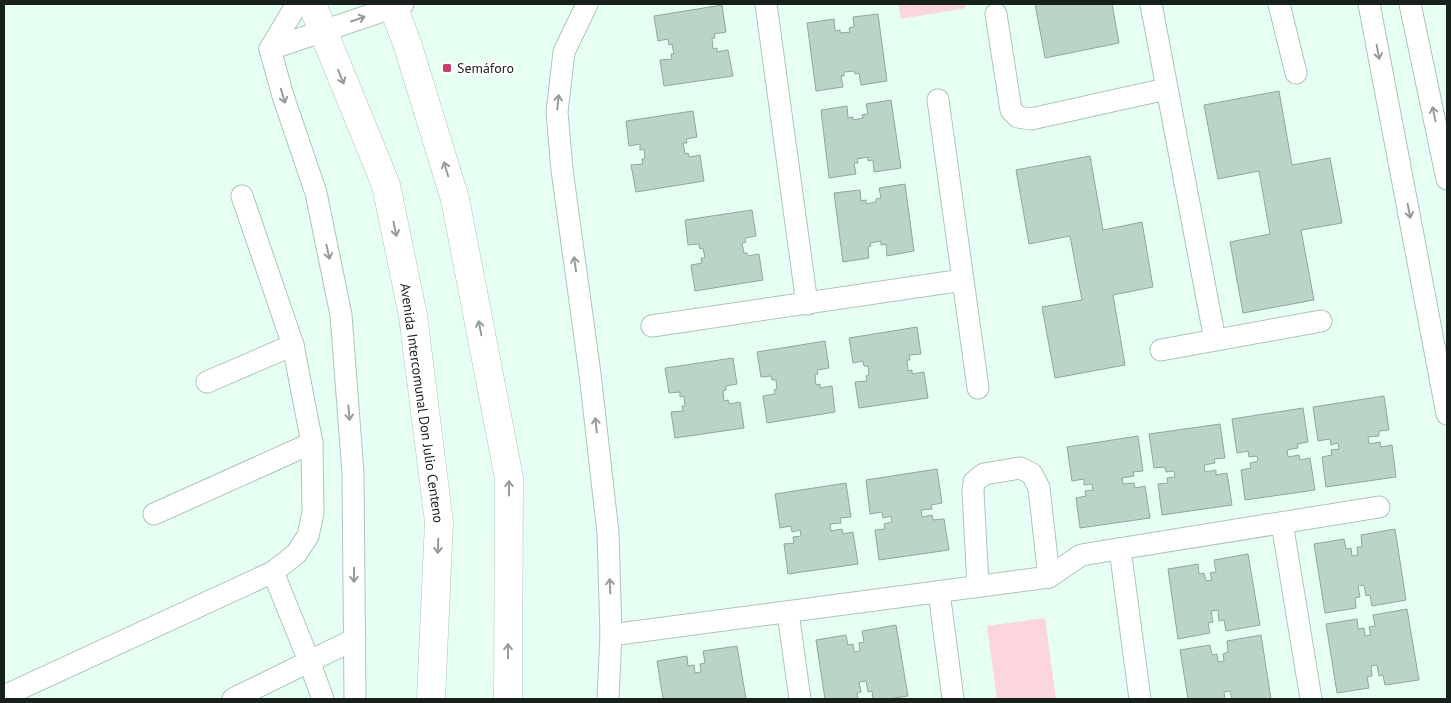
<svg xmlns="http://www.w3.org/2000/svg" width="1451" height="703" viewBox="0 0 1451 703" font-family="'PT Sans',sans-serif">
<rect width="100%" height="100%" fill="#e6fff2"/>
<g fill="#fbd6dd">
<path d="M 898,4 L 965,4 L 966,8 L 901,19 Z"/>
<path d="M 1045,618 L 1056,699 L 997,699 L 987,626 Z"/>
</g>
<g fill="#bcd3c8" stroke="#90a79c">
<path d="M 1035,4 L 1112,4 L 1119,43 L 1045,58 Z"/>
<path d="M 722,5 L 726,32 L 714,34 L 715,38 L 712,38 L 713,49 L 717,48 L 717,52 L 728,50 L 733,76 L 664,86 L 660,60 L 672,59 L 671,54 L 674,54 L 672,44 L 669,45 L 668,39 L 658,41 L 654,16 Z"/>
<path d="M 878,14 L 887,81 L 861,85 L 859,73 L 855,74 L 854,71 L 844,72 L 844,76 L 841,76 L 843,87 L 816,91 L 807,23 L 834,19 L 835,31 L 840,30 L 840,33 L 850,32 L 849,28 L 854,27 L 853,17 Z"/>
<path d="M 1279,91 L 1292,165 L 1330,158 L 1342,223 L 1301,230 L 1314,300 L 1243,313 L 1230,242 L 1270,234 L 1259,171 L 1218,179 L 1204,105 Z"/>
<path d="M 891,100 L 901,168 L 874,172 L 873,160 L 868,161 L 868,157 L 857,159 L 858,163 L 854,163 L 856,174 L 829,178 L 821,110 L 847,106 L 848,118 L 853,117 L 853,120 L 863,118 L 862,115 L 868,114 L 866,104 Z"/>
<path d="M 693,111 L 697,137 L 686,139 L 687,143 L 683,143 L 685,154 L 688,153 L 689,157 L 700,155 L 704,181 L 636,192 L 631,165 L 643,164 L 642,159 L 645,158 L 644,149 L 640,150 L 640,144 L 629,146 L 626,121 Z"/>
<path d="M 1090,156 L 1103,230 L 1142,222 L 1153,287 L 1113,295 L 1125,365 L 1055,378 L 1042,307 L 1082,300 L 1070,236 L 1029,244 L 1016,170 Z"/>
<path d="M 905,184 L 914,251 L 887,256 L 886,244 L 881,245 L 881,241 L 870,243 L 871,246 L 868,247 L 869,258 L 843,262 L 834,193 L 860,190 L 861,201 L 866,200 L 866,204 L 876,202 L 876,199 L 881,198 L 879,188 Z"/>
<path d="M 752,210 L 756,236 L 745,238 L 746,242 L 742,243 L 744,253 L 747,253 L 748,256 L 759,254 L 763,280 L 695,291 L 691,265 L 702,263 L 701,258 L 705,258 L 703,248 L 700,249 L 699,244 L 688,245 L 685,220 Z"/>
<path d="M 917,327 L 921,354 L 909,355 L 910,360 L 907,360 L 908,371 L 912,370 L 912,374 L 924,372 L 928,398 L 859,408 L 855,382 L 867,381 L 866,376 L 869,375 L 868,366 L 864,366 L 863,361 L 853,363 L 849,338 Z"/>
<path d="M 825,341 L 829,368 L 817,370 L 818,374 L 815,374 L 816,385 L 820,384 L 820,388 L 832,386 L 835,412 L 767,423 L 763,396 L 775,394 L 774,390 L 777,389 L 776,380 L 772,380 L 771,376 L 761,377 L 757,352 Z"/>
<path d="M 733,358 L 737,384 L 726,386 L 726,390 L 723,391 L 724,401 L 728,400 L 729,404 L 740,402 L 744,428 L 675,438 L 671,412 L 683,411 L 682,406 L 685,406 L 684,396 L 680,397 L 680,392 L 669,393 L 665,368 Z"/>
<path d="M 1384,396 L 1389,430 L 1379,431 L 1379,436 L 1368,437 L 1369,444 L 1380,442 L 1381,447 L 1392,445 L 1396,477 L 1326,487 L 1322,457 L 1332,455 L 1331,450 L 1339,449 L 1338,443 L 1331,445 L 1330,439 L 1318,441 L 1313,407 Z"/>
<path d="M 1303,408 L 1308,442 L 1297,444 L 1298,448 L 1287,450 L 1288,457 L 1299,455 L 1300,460 L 1310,458 L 1315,490 L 1245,500 L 1241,470 L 1251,468 L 1250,463 L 1258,461 L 1257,456 L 1249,457 L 1248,451 L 1237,453 L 1232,419 Z"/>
<path d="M 1220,424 L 1225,458 L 1214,459 L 1215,463 L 1204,465 L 1205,472 L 1216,470 L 1216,475 L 1227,473 L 1232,505 L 1162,515 L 1158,484 L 1168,483 L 1167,478 L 1175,477 L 1174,471 L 1166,472 L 1165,467 L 1154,468 L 1149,434 Z"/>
<path d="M 1138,436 L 1143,471 L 1133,472 L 1134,476 L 1122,478 L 1123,484 L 1134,483 L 1135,488 L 1145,486 L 1150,518 L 1080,528 L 1076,498 L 1086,496 L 1085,491 L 1093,490 L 1092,484 L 1084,485 L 1084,479 L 1072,481 L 1067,447 Z"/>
<path d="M 937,469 L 942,503 L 931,505 L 932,509 L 921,510 L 922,517 L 932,515 L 933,520 L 944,519 L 949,550 L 879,560 L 875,530 L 885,529 L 884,524 L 892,522 L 891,516 L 883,518 L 882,512 L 870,514 L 866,480 Z"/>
<path d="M 846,483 L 851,517 L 840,518 L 841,523 L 830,524 L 831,531 L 842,529 L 843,534 L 853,532 L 858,564 L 788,574 L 784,544 L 794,543 L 793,537 L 801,536 L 800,530 L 792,532 L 791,526 L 780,528 L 775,494 Z"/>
<path d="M 1395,529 L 1406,600 L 1372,606 L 1370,595 L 1366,596 L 1364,585 L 1358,586 L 1360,597 L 1355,598 L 1356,608 L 1325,613 L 1314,544 L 1344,539 L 1346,549 L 1351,548 L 1352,556 L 1358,555 L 1357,547 L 1362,547 L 1361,535 Z"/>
<path d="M 1248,554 L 1260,625 L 1226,631 L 1224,620 L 1219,621 L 1218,610 L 1211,611 L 1213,622 L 1208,623 L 1210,633 L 1178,639 L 1168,569 L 1198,564 L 1199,574 L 1204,573 L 1206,581 L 1212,580 L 1210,573 L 1216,572 L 1214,560 Z"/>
<path d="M 1407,609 L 1419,680 L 1385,685 L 1383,675 L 1379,676 L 1377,665 L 1371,666 L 1372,676 L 1367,677 L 1369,688 L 1337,693 L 1326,624 L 1357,619 L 1358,629 L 1364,628 L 1365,636 L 1371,635 L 1369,627 L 1375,626 L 1373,615 Z"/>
<path d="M 896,625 L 908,696 L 888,699 L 873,699 L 872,691 L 868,692 L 866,681 L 859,682 L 861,692 L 857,693 L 858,699 L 825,699 L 816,640 L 846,635 L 848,645 L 853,644 L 854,652 L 860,651 L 859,643 L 864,642 L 862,631 Z"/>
<path d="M 1261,635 L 1271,699 L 1232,699 L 1230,691 L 1224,692 L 1225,699 L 1188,699 L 1180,650 L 1210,645 L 1212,655 L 1217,654 L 1218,662 L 1224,661 L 1223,654 L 1228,652 L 1227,641 Z"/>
<path d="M 737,646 L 746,699 L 663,699 L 657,661 L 687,656 L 688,666 L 694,665 L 695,673 L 701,672 L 700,664 L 705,663 L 703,651 Z"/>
</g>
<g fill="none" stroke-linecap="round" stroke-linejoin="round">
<g stroke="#adc5b9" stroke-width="23">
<g id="minor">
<path d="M 587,4 L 564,52 L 557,112 L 562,170 L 590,374 L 608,533 L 611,635 L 608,699"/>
<path d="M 766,4 L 807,304"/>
<path d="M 1151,4 L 1215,340"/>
<path d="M 1279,4 L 1296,73"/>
<path d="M 1369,4 L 1447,414"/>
<path d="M 1410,4 L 1447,179"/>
<path d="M 996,14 L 1011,110 L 1018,117 L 1031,119 L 1166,89"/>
<path d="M 270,49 L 283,96 L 316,193 L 341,315 L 353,473 L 355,699"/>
<path d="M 270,49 L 403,4"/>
<path d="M 270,49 L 297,4"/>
<path d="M 938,100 L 978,388"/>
<path d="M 242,196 L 293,345 L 312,443 L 313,513 L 308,536 L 296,554 L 273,572 L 309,661 L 323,699"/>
<path d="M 652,326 L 963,280"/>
<path d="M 1161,350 L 1321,321"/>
<path d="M 207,382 L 293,345"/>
<path d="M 154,514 L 312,443"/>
<path d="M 1282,523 L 1311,699"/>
<path d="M 1120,549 L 1140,699"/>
<path d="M 978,586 L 973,492 L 974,482 L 984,474 L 1020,468 L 1032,474 L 1039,488 L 1049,577"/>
<path d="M 939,592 L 953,699"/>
<path d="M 788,613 L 800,699"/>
<path d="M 611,635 L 1049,577 L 1081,555 L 1379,507"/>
<path d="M 4,696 L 273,572"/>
<path d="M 233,699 L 355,639"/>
</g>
</g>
<g stroke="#adc5b9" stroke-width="29">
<g id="primary">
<path d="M 312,4 L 386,185 L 413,316 L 439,522 L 431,699"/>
<path d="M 392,4 L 407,43 L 455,199 L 509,478 L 508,699"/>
</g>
</g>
<use href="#minor" stroke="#fff" stroke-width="21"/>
<use href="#primary" stroke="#fff" stroke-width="28"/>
</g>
<defs><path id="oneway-shaft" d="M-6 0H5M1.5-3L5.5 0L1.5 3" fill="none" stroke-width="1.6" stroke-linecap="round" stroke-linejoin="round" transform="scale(1.25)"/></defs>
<g stroke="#979b99">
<use href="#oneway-shaft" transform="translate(358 19) rotate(-19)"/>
<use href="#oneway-shaft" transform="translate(1378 52) rotate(79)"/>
<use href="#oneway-shaft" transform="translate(341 77) rotate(68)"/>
<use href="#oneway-shaft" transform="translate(283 96) rotate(73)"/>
<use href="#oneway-shaft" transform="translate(558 102) rotate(-84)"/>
<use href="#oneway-shaft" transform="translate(1434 114) rotate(-102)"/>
<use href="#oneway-shaft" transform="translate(446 169) rotate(-107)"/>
<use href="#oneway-shaft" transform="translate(1409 211) rotate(79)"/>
<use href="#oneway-shaft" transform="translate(395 229) rotate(78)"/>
<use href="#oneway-shaft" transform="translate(328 252) rotate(78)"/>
<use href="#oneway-shaft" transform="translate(575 264) rotate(-98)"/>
<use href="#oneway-shaft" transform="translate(480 328) rotate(-101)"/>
<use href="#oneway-shaft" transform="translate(349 413) rotate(85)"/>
<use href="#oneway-shaft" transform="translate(596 425) rotate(-96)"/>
<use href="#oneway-shaft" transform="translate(509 488) rotate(-90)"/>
<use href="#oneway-shaft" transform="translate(438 546) rotate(92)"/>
<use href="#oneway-shaft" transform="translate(354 575) rotate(90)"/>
<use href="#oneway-shaft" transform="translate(610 586) rotate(-92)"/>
<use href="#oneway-shaft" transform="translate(508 651) rotate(-90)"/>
</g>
<rect fill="#cb3e6b" stroke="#fff" stroke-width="2" x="442" y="63" width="10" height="10" rx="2.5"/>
<g text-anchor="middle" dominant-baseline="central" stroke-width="4.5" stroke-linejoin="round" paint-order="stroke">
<g font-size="14" fill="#18201c" stroke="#fff" text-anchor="start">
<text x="457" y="68">Semáforo</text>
</g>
<g font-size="14" fill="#18201c" stroke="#fff">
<text transform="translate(422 403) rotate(82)">Avenida Intercomunal Don Julio Centeno</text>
</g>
</g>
<rect width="1451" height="703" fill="none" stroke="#18201c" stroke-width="10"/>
</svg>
